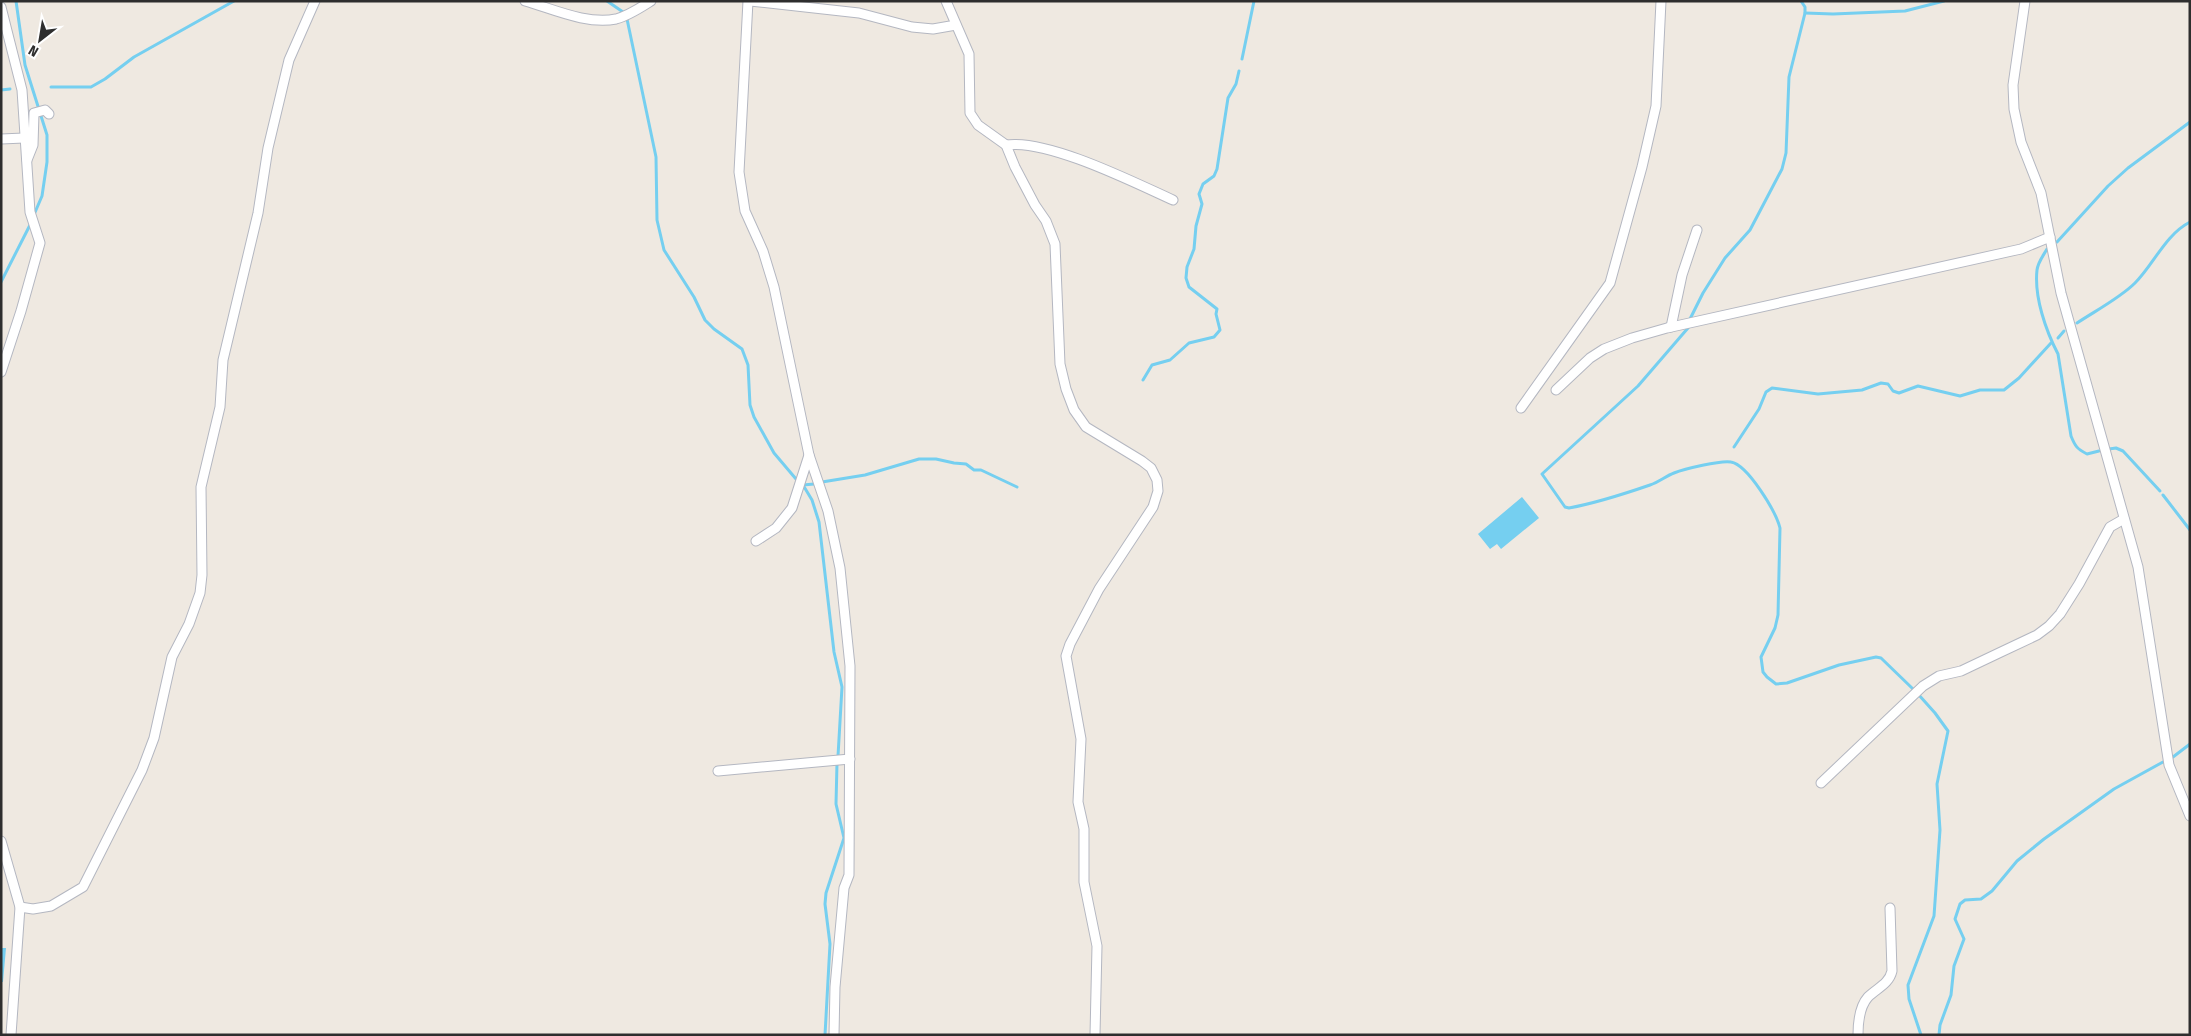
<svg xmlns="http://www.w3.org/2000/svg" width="2191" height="1036" viewBox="0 0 2191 1036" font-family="'Fira Sans Condensed',sans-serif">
<rect width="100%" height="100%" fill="#efe9e1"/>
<g fill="#75cff0">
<path d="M 1522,497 L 1539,518 L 1501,549 L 1497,544 L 1490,549 L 1478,534 Z"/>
<path d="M 1,948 L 6,948 L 3,982 L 1,982 Z"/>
</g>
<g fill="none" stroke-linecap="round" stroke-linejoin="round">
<g stroke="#75cff0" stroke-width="3">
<path d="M 16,1 L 25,65 L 47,135 L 47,162 L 42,196 L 33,217"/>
<path d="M 607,1 L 623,12"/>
<path d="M 1805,13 L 1833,14 L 1905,11 L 1944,1"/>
<path d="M 627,19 L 656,157 L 657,220 L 664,250 L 694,297 L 705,320 L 714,329 L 742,349 L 748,365 L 750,405 L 754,417 L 774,453 L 796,479"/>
<path d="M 1242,59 L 1254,1"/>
<path d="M 51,87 L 91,87 L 105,79 L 134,57 L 234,1"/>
<path d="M 1,90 L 10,89"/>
<path d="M 2057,242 L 2108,186 L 2128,168 L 2190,122"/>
<path d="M 2047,249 C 2043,256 2038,262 2037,270 C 2034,297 2046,331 2058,354 L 2071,436 C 2075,446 2077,449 2087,454 L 2099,451"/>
<path d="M 1,282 L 31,223"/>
<path d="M 1690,319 L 1703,293 L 1725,258 L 1750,230 L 1782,169 L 1786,153 L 1789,77 L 1805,13 L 1805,7 L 1801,1"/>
<path d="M 2077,323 C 2095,311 2120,298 2135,283 C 2154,264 2165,235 2190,222"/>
<path d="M 1688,328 L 1638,386 L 1542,474 L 1565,507 L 1569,508 C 1596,503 1624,494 1650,485 C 1659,482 1666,476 1674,473 C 1684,469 1721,460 1731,462 C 1748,465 1776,512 1780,528 L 1778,615 L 1775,628 L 1761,657 L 1763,672 L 1767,677 L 1776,684 L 1787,683 L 1839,665 L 1876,657 L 1881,658 L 1913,689"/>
<path d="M 2058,338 L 2064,331"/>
<path d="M 1143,380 L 1152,365 L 1170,360 L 1189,343 L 1214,337 L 1220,330 L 1216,314 L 1217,309 L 1189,287 L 1186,278 L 1187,267 L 1194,249 L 1196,226 L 1202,204 L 1199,194 L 1203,184 L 1214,176 L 1217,169 L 1228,98 L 1236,84 L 1239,71"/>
<path d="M 1734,447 L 1759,409 L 1766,392 L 1772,388 L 1818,394 L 1862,390 L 1881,383 L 1888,384 L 1893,391 L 1899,393 L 1918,386 L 1960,396 L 1980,390 L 2004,390 L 2019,378 L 2051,343"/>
<path d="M 2109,449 L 2116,448 L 2123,451 L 2160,491"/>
<path d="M 822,482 L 865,475 L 919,459 L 936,459 L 954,463 L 966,464 L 974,470 L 981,470 L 1017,487"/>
<path d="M 803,485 L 812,500 L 819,522 L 834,652 L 842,687 L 838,756"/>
<path d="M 803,485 L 814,484"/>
<path d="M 2163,495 L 2190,530"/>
<path d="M 1918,694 L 1935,713 L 1948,731 L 1937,784 L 1940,830 L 1934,916 L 1908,985 L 1909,999 L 1921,1035"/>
<path d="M 2173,757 L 2190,744"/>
<path d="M 825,1035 L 830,944 L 825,904 L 826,893 L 844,838 L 836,804 L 837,763"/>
<path d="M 1939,1035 L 1940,1025 L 1951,995 L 1954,966 L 1964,939 L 1955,919 L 1960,904 L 1965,900 L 1981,899 L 1992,891 L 2017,861 L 2044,839 L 2114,789 L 2163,762"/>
</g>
<g stroke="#b4b7c1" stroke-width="11">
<g id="street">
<path d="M 525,1 C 553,9 587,25 616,19 C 628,16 640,8 651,1"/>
<path d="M 748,1 L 739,172 L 745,211 L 763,251 L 774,287 L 809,455 L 828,511 L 840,568 L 850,666 L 849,875 L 844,888 L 835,987 L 834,1035"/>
<path d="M 750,1 L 859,13 L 912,27 L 933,29 L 956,25"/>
<path d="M 946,1 L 969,54 L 970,113 L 978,125 L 1006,145 L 1015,167 L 1035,205 L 1046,221 L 1055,244 L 1060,364 L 1066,389 L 1074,410 L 1086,427 L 1142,461 L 1151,468 L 1157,480 L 1158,491 L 1153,507 L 1099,589 L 1070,644 L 1066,656 L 1081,739 L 1078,802 L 1084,829 L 1084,882 L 1097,946 L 1095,1035"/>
<path d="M 2025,1 L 2013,85 L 2014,109 L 2021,142 L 2041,193 L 2061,293 L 2138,567 L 2169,765 L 2190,816"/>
<path d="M 1,7 L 22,90 L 30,212 L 40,243 L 21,311 L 1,372"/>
<path d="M 1,139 L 24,138"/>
<path d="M 1006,145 C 1048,139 1133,182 1173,200"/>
<path d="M 27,160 L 33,145 L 34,113 L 45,110 L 49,114"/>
<path d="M 1671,327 L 1682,275 L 1697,230"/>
<path d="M 1556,390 L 1590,358 L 1604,349 L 1632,338 L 1667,328 L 2021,249 L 2050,237"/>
<path d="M 1521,408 L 1610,283 L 1642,167 L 1656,106 L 1661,1"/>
<path d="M 756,541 L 776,528 L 792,508 L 809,455"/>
<path d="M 718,771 L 850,759"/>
<path d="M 1821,783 L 1923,686 L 1939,676 L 1961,671 L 2001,652 L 2037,635 L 2049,626 L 2060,614 L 2079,584 L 2110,527 L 2124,519"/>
<path d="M 1,841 L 20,907 L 11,1035"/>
<path d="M 20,907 L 33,909 L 51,906 L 83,887 L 142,770 L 154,738 L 172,657 L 189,624 L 200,593 L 202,575 L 201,487 L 220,407 L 223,360 L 258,213 L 268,148 L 289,60 L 315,1"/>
<path d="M 1858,1035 C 1858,1022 1860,1006 1868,997 C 1877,988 1889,984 1892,971 L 1890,908"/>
</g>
</g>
<use href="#street" stroke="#fff" stroke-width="9"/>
</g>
<rect width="2191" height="1036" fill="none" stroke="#2e2e2e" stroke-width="5"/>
<g transform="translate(40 40) rotate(211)" stroke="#ffffff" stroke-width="4" paint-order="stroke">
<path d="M0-4L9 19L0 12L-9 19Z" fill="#2e2e2e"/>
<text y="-8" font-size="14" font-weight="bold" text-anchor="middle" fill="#2e2e2e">N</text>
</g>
</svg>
